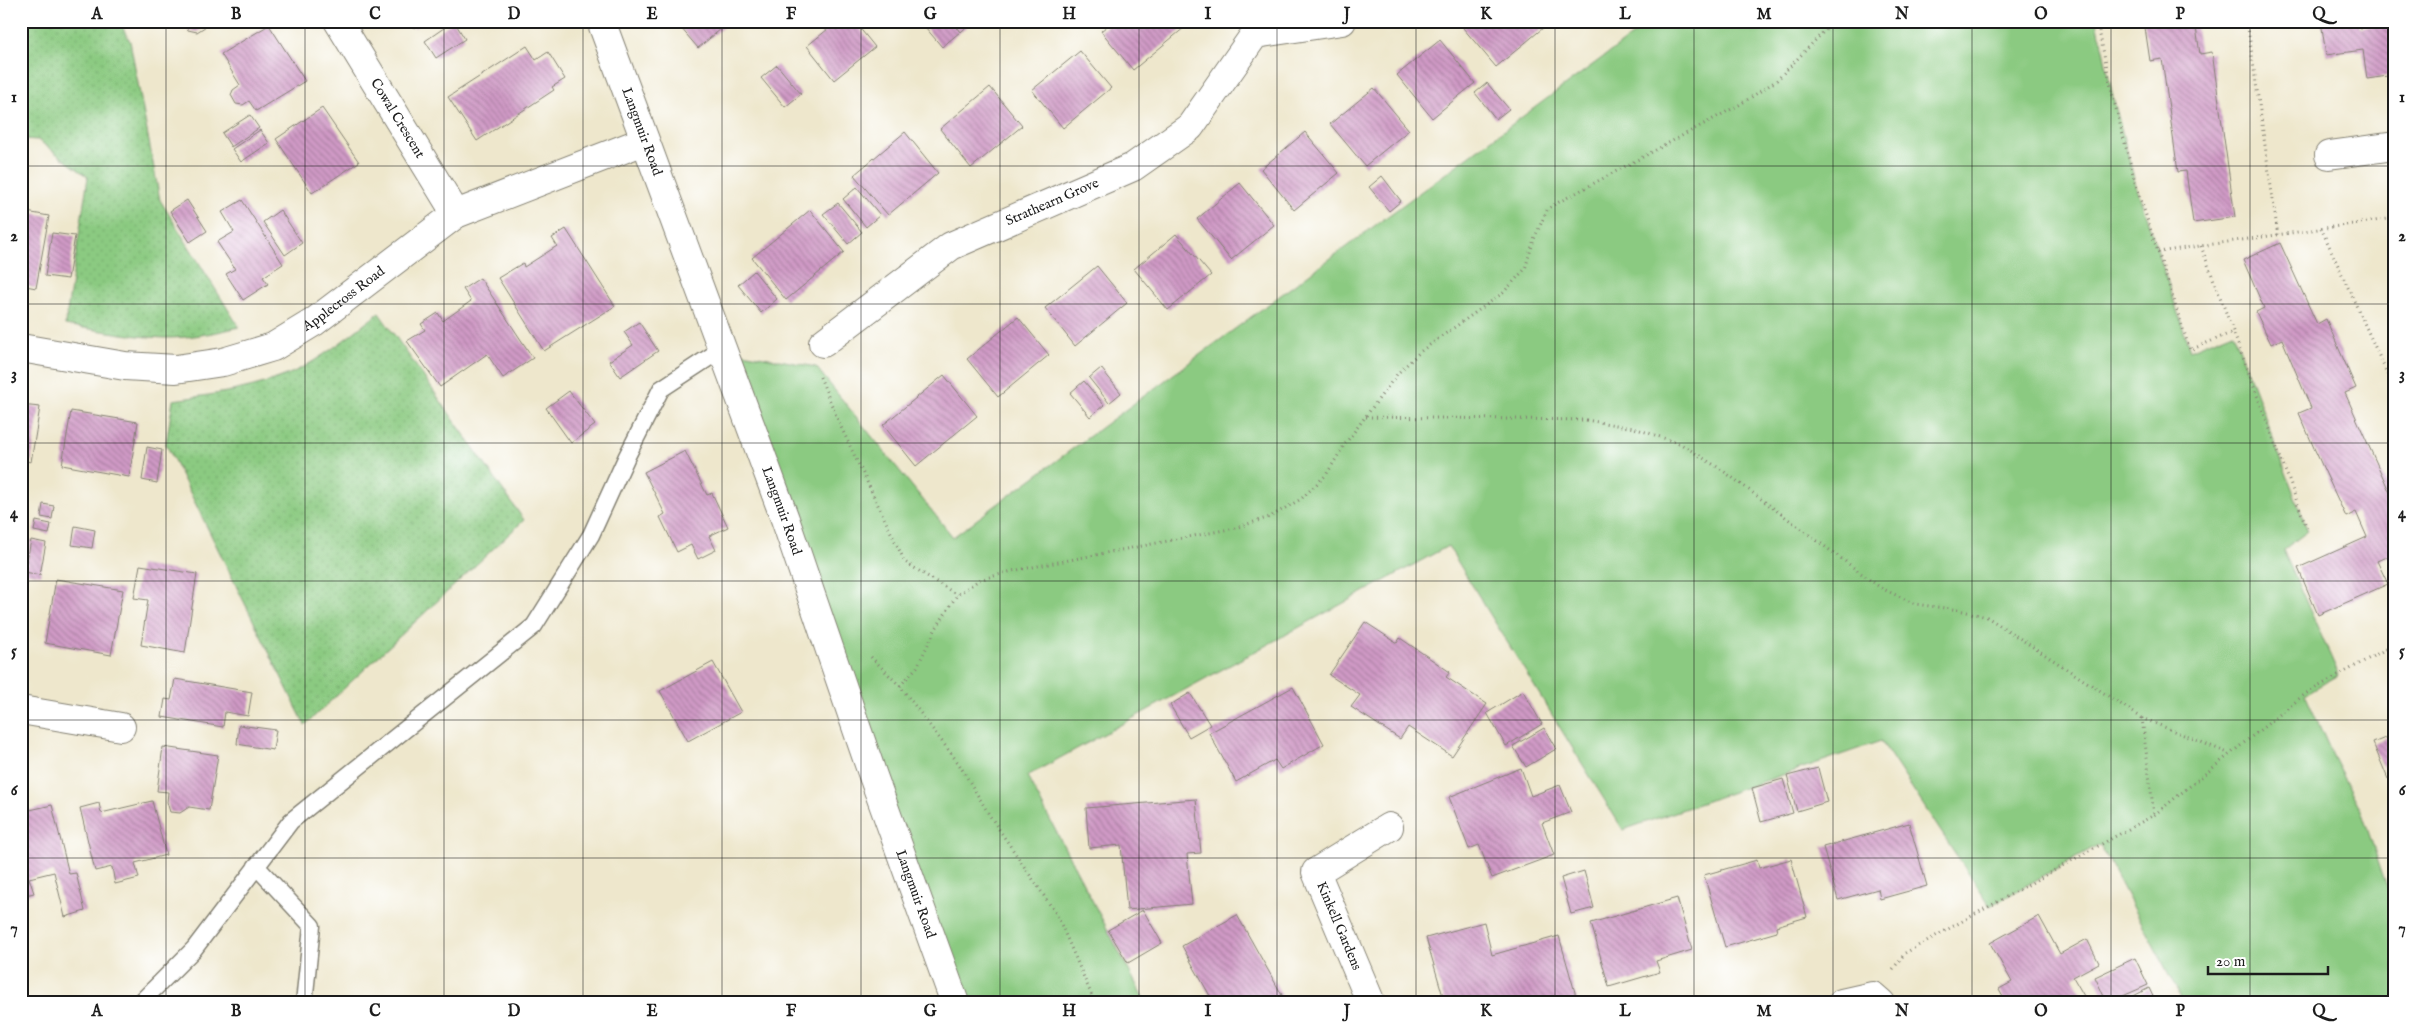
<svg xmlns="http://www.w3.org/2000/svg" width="2416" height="1024" viewBox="0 0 2416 1024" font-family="'IM FELL English',serif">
<defs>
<pattern id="grass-dots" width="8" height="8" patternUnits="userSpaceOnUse" patternTransform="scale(1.25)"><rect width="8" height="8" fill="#8bca81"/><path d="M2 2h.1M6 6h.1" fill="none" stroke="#77ad6f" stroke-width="1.8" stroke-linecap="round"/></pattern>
<pattern id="building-back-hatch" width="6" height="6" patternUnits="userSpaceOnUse" patternTransform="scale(1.25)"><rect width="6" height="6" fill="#d09ac6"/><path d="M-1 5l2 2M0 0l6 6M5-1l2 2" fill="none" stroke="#a87da0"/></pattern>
</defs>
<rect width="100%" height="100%" fill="#fff"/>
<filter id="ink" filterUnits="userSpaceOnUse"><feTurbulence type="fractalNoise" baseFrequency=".02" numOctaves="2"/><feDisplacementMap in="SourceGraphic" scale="10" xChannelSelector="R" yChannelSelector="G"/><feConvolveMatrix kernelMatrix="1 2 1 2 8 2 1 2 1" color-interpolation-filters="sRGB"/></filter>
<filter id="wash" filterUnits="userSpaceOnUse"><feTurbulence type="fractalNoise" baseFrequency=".0096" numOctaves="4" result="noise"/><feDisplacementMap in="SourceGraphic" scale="20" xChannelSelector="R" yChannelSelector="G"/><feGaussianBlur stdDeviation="1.12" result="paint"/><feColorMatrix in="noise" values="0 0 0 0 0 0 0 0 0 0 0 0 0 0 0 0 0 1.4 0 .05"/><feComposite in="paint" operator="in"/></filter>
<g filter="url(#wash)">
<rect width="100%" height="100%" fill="#eee7cc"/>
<g fill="url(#grass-dots)" stroke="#54734e">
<path d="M 21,21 L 119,21 L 130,41 L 160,200 L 239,327 C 215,333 190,338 166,338 C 132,337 98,330 65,325 L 88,177 L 38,140 L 21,139 Z"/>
<path d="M 379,313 L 524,520 L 305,725 L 166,444 L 173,400 C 209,395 244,391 279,378 C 316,365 348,336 379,313 Z"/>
</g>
<path fill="#8bca81" stroke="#54734e" d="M 1652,21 L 2097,21 L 2113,97 L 2135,182 L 2190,350 L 2233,332 L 2308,531 L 2283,550 L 2339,675 L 2305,694 L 2333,756 L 2361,810 L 2395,911 L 2395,1003 L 2184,1003 L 2100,844 L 1990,906 L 1881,741 L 1623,830 L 1448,546 L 1027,776 L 1146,1003 L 955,1003 L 722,349 L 816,367 L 953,537 Z"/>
<g id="blocks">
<g fill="url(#building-back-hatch)">
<path d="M 183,21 L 214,21 L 197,32 L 188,30 Z"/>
<path d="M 409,21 L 425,21 L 414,28 Z"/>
<path d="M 454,21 L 465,39 L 436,58 L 425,41 Z"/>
<path d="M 675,21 L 724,21 L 727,24 L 698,48 Z"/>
<path d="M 760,21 L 773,21 L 765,28 Z"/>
<path d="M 847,21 L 854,21 L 875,47 L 834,80 L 807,46 L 833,25 L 837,30 Z"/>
<path d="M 920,21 L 952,21 L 960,32 L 942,47 Z"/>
<path d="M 953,21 L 973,21 L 961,32 Z"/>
<path d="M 1113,21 L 1180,21 L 1185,27 L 1133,70 L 1101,31 Z"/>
<path d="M 1471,21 L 1548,21 L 1549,23 L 1496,67 L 1463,28 Z"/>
<path d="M 2144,21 L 2195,21 L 2200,54 L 2212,52 L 2235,217 L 2193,223 L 2186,171 L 2178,172 L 2162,59 L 2150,61 Z"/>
<path d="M 2321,21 L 2359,21 L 2360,28 L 2395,23 L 2395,75 L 2367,79 L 2363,50 L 2326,55 Z"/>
<path d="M 269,25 L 305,81 L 256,111 L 249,101 L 243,105 L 236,104 L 231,95 L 233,90 L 240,85 L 221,54 Z"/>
<path d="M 1440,40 L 1475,83 L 1432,118 L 1397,75 Z"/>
<path d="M 527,46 L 536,60 L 548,52 L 565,79 L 552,87 L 554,90 L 477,141 L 448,97 Z"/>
<path d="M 1080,51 L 1111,88 L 1063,128 L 1032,90 Z"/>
<path d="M 777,65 L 801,94 L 785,107 L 761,78 Z"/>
<path d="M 1487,83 L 1509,109 L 1496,119 L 1475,93 Z"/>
<path d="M 990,87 L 1022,126 L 971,168 L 940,129 Z"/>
<path d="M 1374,88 L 1409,130 L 1365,166 L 1330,124 Z"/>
<path d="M 322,108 L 359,162 L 312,193 L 276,139 Z"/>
<path d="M 250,115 L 259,128 L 231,147 L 222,133 Z"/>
<path d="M 260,130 L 269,143 L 241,162 L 232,149 Z"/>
<path d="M 905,132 L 938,173 L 888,215 L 854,175 Z"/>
<path d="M 1305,132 L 1339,173 L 1294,210 L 1261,169 Z"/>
<path d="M 1382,176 L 1401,201 L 1389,211 L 1369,187 Z"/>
<path d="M 1240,183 L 1274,225 L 1231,260 L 1197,219 Z"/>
<path d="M 857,187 L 880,215 L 866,227 L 843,199 Z"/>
<path d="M 187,200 L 207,231 L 190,242 L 170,211 Z"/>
<path d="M 242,200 L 283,264 L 263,277 L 268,284 L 243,300 L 226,274 L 235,269 L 217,242 L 234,232 L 222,212 Z"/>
<path d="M 838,203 L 862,232 L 848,244 L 823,214 Z"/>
<path d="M 280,210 L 302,243 L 285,255 L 263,222 Z"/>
<path d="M 810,210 L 844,252 L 786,300 L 752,258 Z"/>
<path d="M 21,211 L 49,216 L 36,288 L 21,285 Z"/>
<path d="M 566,229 L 615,306 L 544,351 L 498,278 L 523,263 L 524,267 L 557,246 L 552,238 Z"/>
<path d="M 52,233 L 75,236 L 68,279 L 45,276 Z"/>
<path d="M 1176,234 L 1211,275 L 1168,310 L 1134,269 Z"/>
<path d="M 2280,243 L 2317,324 L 2326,319 L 2356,388 L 2345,393 L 2395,504 L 2395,553 L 2377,561 L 2388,584 L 2318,615 L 2298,568 L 2367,537 L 2356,512 L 2346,517 L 2314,448 L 2299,413 L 2311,408 L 2282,339 L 2271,344 L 2256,312 L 2264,308 L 2243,260 Z"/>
<path d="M 1097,266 L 1127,303 L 1075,346 L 1045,308 Z"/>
<path d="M 754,271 L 777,299 L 761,313 L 738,285 Z"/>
<path d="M 480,278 L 533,358 L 503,378 L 487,354 L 440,387 L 407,341 L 425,330 L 421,324 L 438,313 L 443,321 L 471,301 L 463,289 Z"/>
<path d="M 1018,317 L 1049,355 L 998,397 L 967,359 Z"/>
<path d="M 639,322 L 658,351 L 620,377 L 609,361 L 633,345 L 624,332 Z"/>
<path d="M 1101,368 L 1121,393 L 1109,403 L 1089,378 Z"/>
<path d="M 944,375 L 977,416 L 916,466 L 883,425 Z"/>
<path d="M 1084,381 L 1104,405 L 1090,417 L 1070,393 Z"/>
<path d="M 569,391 L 595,425 L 571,443 L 546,408 Z"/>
<path d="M 21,405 L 40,407 L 31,462 L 21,460 Z"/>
<path d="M 71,411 L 138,422 L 129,477 L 62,465 Z"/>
<path d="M 147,447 L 162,450 L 157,483 L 142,480 Z"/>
<path d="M 685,451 L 707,495 L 712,493 L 728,527 L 709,536 L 716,550 L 698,559 L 691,545 L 677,552 L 660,517 L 665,514 L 644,472 Z"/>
<path d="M 43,504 L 54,506 L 52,519 L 41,517 Z"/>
<path d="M 36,521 L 51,524 L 49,534 L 34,531 Z"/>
<path d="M 75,526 L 95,530 L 92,548 L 72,545 Z"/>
<path d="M 31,540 L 46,543 L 40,575 L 25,572 Z"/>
<path d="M 140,565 L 197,574 L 185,653 L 141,645 L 148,600 L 134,598 Z"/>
<path d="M 56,579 L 123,590 L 111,655 L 45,643 Z"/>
<path d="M 21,583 L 27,584 L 22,609 L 21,609 Z"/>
<path d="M 1365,622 L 1397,643 L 1400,638 L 1450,672 L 1446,677 L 1487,704 L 1452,756 L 1408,727 L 1400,739 L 1351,707 L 1360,695 L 1329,675 Z"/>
<path d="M 713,662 L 741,712 L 688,741 L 660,691 Z"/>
<path d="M 175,679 L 252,692 L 248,716 L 225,712 L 223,727 L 162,717 L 165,699 L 171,700 Z"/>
<path d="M 1293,687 L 1324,744 L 1281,769 L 1275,760 L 1236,782 L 1209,733 Z"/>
<path d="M 1523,691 L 1542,724 L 1506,746 L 1487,713 Z"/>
<path d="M 1190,693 L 1210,725 L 1189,737 L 1170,705 Z"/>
<path d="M 239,725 L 276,730 L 273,750 L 237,744 Z"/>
<path d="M 1544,728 L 1556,749 L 1526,767 L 1513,746 Z"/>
<path d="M 2395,734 L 2395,776 L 2388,779 L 2373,743 Z"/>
<path d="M 163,747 L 218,755 L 209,810 L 189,807 L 180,813 L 170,812 L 167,802 L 168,792 L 157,791 Z"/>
<path d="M 1521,768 L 1531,796 L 1560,785 L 1571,812 L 1542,823 L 1554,855 L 1492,878 L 1479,845 L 1469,849 L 1449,797 Z"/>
<path d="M 1818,768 L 1827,802 L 1797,811 L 1787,776 Z"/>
<path d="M 1783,779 L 1793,813 L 1761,822 L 1752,788 Z"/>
<path d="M 1196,799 L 1201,853 L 1187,854 L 1192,904 L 1127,910 L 1121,845 L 1089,848 L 1086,808 Z"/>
<path d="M 152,801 L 166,855 L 135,863 L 139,878 L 115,884 L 112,867 L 95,871 L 80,808 L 99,803 L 101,813 Z"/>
<path d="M 52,805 L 69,874 L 76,873 L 85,911 L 65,917 L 54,872 L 29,878 L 34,893 L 21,896 L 21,812 Z"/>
<path d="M 1909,823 L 1927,886 L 1880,899 L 1878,889 L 1838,900 L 1823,847 Z"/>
<path d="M 1791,859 L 1807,917 L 1776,926 L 1777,932 L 1725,947 L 1704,875 L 1757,860 L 1759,868 Z"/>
<path d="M 1584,871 L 1594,908 L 1571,914 L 1561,878 Z"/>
<path d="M 1677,898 L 1692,950 L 1656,961 L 1660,972 L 1609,987 L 1591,923 Z"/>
<path d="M 1143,910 L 1162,943 L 1128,963 L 1108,930 Z"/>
<path d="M 1237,915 L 1282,995 L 1268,1003 L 1214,1003 L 1182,946 Z"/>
<path d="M 2039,916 L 2060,954 L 2087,939 L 2099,963 L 2073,977 L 2084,996 L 2072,1003 L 2007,1003 L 1999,989 L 2012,982 L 1990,943 Z"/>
<path d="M 1484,922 L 1492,955 L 1559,936 L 1578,1003 L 1445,1003 L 1426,938 Z"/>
<path d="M 2135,958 L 2148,985 L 2107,1003 L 2095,977 Z"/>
<path d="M 2149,988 L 2156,1003 L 2120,1003 Z"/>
</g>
</g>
</g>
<g filter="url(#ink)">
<use href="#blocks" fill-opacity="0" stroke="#858274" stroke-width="1"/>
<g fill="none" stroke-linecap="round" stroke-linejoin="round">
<g stroke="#858274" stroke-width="19">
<g id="service">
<path d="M 256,866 L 312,926 L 304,1003"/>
<path d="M 140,1003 L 194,949 L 291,821 L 534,626 L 591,535 L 627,456 L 661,389 L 722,349"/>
</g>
</g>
<g stroke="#858274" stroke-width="30">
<g id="minor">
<path id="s1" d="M 338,21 L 456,214"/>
<path id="s2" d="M 601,21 L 785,519 L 873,776 L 955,1003"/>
<path d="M 2329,155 L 2395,146"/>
<path id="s3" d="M 823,343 L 951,246 L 1133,167 L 1190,127 L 1255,34 L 1342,21"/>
<path id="s4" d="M 21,348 L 125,366 L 176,369 L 223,362 L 273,347 L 314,322 L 456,214 L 644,141"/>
<path d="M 21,710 L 121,727"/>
<path d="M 1371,1003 L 1316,872 L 1389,827"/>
<path d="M 1842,1003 L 1873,996 L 1881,1003"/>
</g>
</g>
<g stroke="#858274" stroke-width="3" stroke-dasharray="1 4" stroke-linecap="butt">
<path d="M 2097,21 L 2113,97 L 2135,182 L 2190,350 L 2233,332"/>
<path d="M 2247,21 L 2278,235"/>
<path d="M 2321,228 L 2395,391"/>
<path d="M 2201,246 L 2308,531"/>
<path d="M 2158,252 L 2395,218"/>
<path d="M 820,377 L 840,425 L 905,562 L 957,595"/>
<path d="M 1366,417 L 1586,420 L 1634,428 L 1681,444 L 1722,470 L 1881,588 L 1915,604 L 1959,610 L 1987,617 L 2142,718 L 2228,753"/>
<path d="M 871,657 L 900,686 L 959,764 L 990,816 L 1057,915 L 1095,1003"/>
<path d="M 900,686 L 917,667 L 935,630 L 957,595 L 979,580 L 1012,571 L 1235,528 L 1270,517 L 1301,499 L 1326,475 L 1345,444 L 1398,373 L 1421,351 L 1503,293 L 1525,269 L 1534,239 L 1548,208 L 1739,105 L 1776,81 L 1834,21"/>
<path d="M 2142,718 L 2154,815"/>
<path d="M 1893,969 L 1905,953 L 2154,815 L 2305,694 L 2395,644"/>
</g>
<use href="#service" stroke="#fff" stroke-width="16"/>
<use href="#minor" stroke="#fff" stroke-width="28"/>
</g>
</g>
<path fill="none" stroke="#1c1c1c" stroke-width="1" stroke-opacity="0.55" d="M 166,21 L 166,1003M 305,21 L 305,1003M 444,21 L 444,1003M 583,21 L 583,1003M 722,21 L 722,1003M 861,21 L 861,1003M 1000,21 L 1000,1003M 1139,21 L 1139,1003M 1277,21 L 1277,1003M 1416,21 L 1416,1003M 1555,21 L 1555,1003M 1694,21 L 1694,1003M 1833,21 L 1833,1003M 1972,21 L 1972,1003M 2111,21 L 2111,1003M 2250,21 L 2250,1003M 21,166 L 2395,166M 21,304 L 2395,304M 21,443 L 2395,443M 21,581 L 2395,581M 21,720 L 2395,720M 21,858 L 2395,858"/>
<g text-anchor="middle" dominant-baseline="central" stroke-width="4" stroke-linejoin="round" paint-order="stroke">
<g font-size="14" fill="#1c1c1c" stroke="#fff">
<text stroke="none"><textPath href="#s1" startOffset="114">Cowal Crescent</textPath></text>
<text stroke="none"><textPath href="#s2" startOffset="118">Langmuir Road</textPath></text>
<text stroke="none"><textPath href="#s3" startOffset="271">Strathearn Grove</textPath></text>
<text stroke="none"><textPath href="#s4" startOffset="342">Applecross Road</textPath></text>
<text stroke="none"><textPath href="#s2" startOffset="522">Langmuir Road</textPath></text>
<text stroke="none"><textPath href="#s2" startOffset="928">Langmuir Road</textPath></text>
<text transform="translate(1339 926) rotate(67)">Kinkell Gardens</text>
</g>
</g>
<rect width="2416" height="1024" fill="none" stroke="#fff" stroke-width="55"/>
<path d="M2208 966v8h120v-8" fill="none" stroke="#1c1c1c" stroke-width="2.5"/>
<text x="2216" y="966" font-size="15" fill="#1c1c1c" stroke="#ffffff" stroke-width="4" paint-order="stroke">20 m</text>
<rect x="28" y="28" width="2360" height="968" fill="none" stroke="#1c1c1c" stroke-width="2"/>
<g font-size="16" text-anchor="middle" font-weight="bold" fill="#1c1c1c">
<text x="97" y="19">A</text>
<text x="236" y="19">B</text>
<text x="375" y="19">C</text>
<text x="514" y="19">D</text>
<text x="652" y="19">E</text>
<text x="791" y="19">F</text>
<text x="930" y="19">G</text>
<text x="1069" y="19">H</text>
<text x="1208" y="19">I</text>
<text x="1347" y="19">J</text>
<text x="1486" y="19">K</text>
<text x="1625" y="19">L</text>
<text x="1764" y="19">M</text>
<text x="1902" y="19">N</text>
<text x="2041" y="19">O</text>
<text x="2180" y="19">P</text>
<text x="2319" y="19">Q</text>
<text x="14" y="102">1</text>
<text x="2402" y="102">1</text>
<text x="14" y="241">2</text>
<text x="2402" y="241">2</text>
<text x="14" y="379">3</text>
<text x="2402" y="379">3</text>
<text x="14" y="518">4</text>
<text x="2402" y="518">4</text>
<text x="14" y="656">5</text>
<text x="2402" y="656">5</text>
<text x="14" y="795">6</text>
<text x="2402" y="795">6</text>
<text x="14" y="933">7</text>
<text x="2402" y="933">7</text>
<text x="97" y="1016">A</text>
<text x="236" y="1016">B</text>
<text x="375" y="1016">C</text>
<text x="514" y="1016">D</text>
<text x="652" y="1016">E</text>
<text x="791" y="1016">F</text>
<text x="930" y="1016">G</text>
<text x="1069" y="1016">H</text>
<text x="1208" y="1016">I</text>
<text x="1347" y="1016">J</text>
<text x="1486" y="1016">K</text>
<text x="1625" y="1016">L</text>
<text x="1764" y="1016">M</text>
<text x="1902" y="1016">N</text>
<text x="2041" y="1016">O</text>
<text x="2180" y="1016">P</text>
<text x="2319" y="1016">Q</text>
</g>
</svg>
